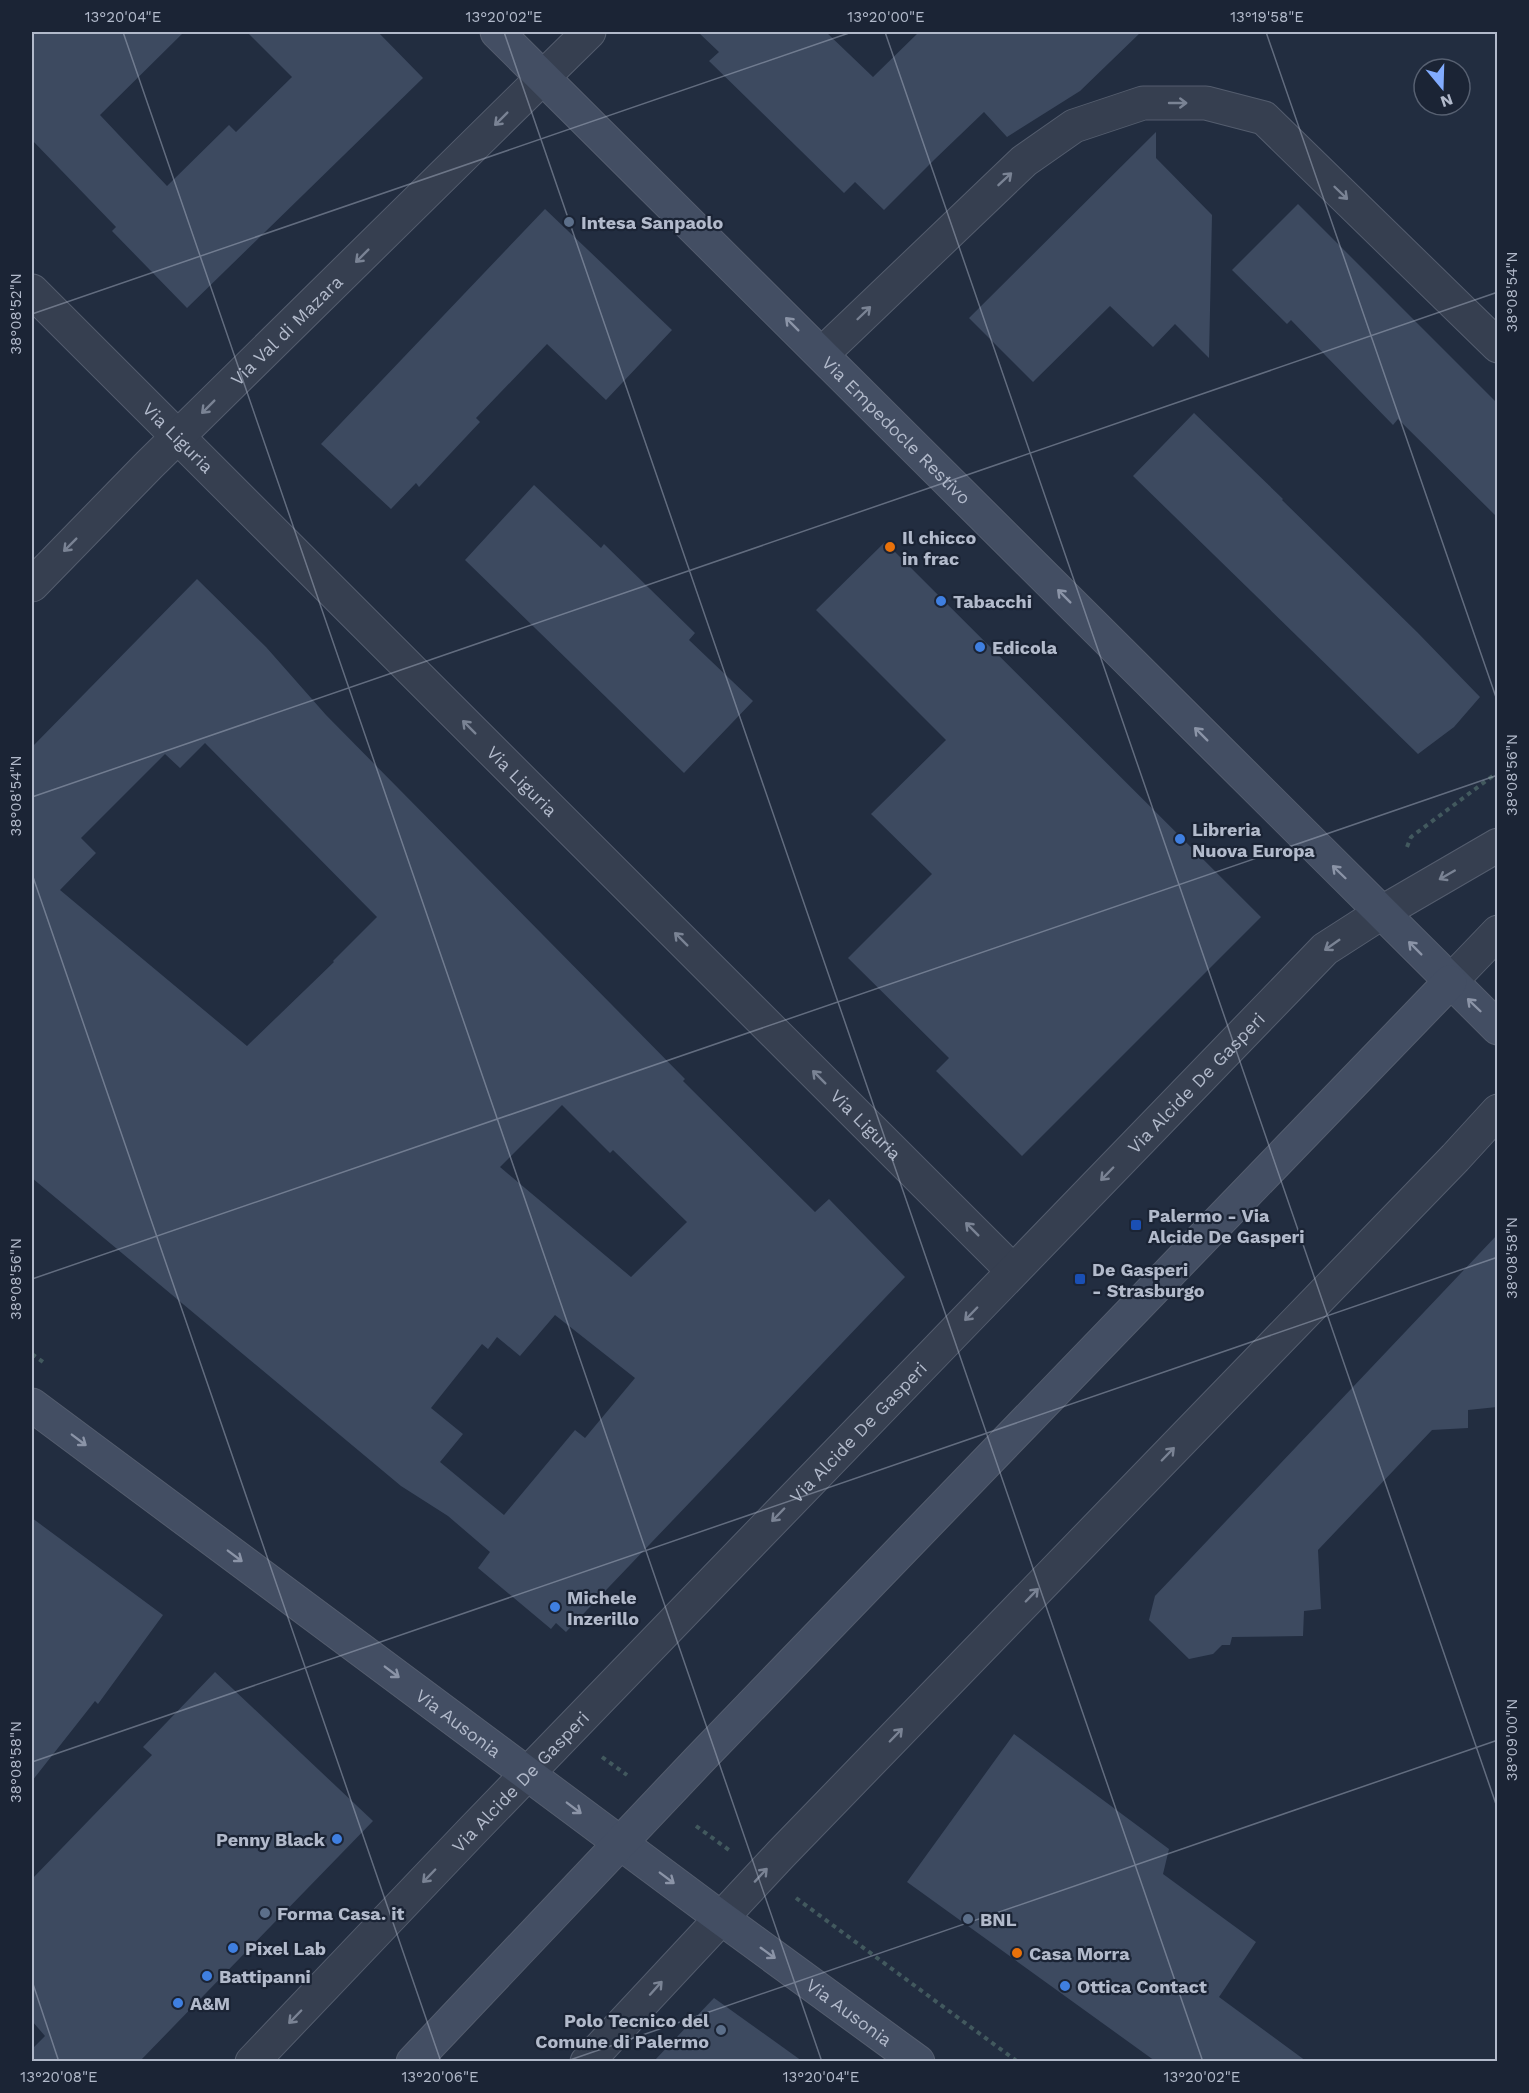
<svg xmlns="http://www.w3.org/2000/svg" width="1529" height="2093" viewBox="0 0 1529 2093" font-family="'Work Sans',sans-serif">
<rect width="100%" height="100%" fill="#222d40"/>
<g fill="#3d4a60" fill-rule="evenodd">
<path d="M 32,32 L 184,32 L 100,115 L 167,186 L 229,125 L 236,132 L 292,77 L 247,32 L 378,32 L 423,78 L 187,308 L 112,231 L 116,227 L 32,140 Z"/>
<path d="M 698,32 L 826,32 L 873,77 L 919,32 L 1141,32 L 1080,91 L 1007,137 L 984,112 L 935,159 L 884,210 L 855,182 L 844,193 L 709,61 L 719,52 Z"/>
<path d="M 1156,132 L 1156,158 L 1212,215 L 1209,358 L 1175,324 L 1153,347 L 1110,306 L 1033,382 L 969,318 Z"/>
<path d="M 1298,204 L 1497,403 L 1497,517 L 1398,419 L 1393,425 L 1291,320 L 1287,324 L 1232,270 Z"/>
<path d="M 545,209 L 672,330 L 606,400 L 547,344 L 476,418 L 480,422 L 419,487 L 416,483 L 391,509 L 321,444 Z"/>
<path d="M 1194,413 L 1283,499 L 1282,500 L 1417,632 L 1480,697 L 1454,727 L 1418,754 L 1133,476 Z"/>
<path d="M 534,485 L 601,548 L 604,544 L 695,633 L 689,640 L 753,701 L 684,773 L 465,560 Z"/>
<path d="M 885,542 L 1261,917 L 1022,1156 L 936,1071 L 949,1058 L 848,958 L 932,874 L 871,814 L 946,740 L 816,610 Z"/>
<path d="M 197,579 L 266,647 L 326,715 L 685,1079 L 683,1081 L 815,1212 L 829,1199 L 905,1277 L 566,1632 L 556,1623 L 551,1629 L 478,1568 L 490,1552 L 448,1516 L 401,1486 L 32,1178 L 32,747 ZM 205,743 L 377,917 L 333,961 L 334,962 L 247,1046 L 60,890 L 96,853 L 81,838 L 165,754 L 180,768 ZM 562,1105 L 610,1153 L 613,1150 L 687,1222 L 631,1277 L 500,1167 ZM 555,1315 L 635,1378 L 585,1438 L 575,1430 L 504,1515 L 440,1462 L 463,1434 L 431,1408 L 482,1344 L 488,1349 L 497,1337 L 520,1356 Z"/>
<path d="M 1497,1235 L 1497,1407 L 1468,1410 L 1468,1428 L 1432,1430 L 1318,1550 L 1321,1609 L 1304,1611 L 1303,1636 L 1232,1637 L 1230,1645 L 1222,1645 L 1213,1654 L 1189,1659 L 1149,1620 L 1155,1596 Z"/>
<path d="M 32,1518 L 163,1615 L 98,1704 L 95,1701 L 32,1781 Z"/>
<path d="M 215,1672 L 373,1821 L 140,2061 L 32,2061 L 32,2049 L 45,2036 L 32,2021 L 32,1879 L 152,1755 L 143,1747 Z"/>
<path d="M 1014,1734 L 1169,1849 L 1163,1874 L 1256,1942 L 1219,1997 L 1306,2061 L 1155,2061 L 907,1882 Z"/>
<path d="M 714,1998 L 802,2061 L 654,2061 Z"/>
</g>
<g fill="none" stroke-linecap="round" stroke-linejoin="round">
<g stroke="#545d6e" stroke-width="35">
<g id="street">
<path id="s1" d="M 32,291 L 1013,1271"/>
<path d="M 822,354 L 1024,161 L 1074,126 L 1143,103 L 1206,103 L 1264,118 L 1498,346"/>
<path id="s2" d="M 32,585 L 149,465 L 589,32"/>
<path d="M 1450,982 L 1498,932"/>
<path id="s3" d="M 252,2062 L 471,1832 L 1325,949 L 1381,913 L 1498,845"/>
<path d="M 587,2062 L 781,1854 L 1455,1158 L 1498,1111"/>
</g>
</g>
<g stroke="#545d6e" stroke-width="35">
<g id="secondary">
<path id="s4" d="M 497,32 L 1498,1028"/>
<path id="s5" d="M 32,1405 L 721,1918 L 918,2062"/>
<path d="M 413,2062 L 698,1761 L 1450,982"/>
</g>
</g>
<g stroke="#42595e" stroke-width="4" stroke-dasharray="4.5 4.5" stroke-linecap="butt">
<path d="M 1407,847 L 1411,837 L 1498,772"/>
<path d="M 32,1354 L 43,1362"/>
<path d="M 602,1757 L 627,1775"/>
<path d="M 696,1826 L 729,1850"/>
<path d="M 796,1898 L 1018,2062"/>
</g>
<use href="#street" stroke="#363f50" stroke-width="33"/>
<use href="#secondary" stroke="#434e63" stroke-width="33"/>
</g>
<defs><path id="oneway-shaft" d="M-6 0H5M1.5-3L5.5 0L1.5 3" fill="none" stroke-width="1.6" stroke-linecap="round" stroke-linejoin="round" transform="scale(1.5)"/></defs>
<g stroke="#7a8394">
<use href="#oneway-shaft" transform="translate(1178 103)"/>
<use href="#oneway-shaft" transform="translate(501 119) rotate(135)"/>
<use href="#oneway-shaft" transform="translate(1005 179) rotate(-43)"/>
<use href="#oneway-shaft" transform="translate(1341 193) rotate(44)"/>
<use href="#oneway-shaft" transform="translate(362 256) rotate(135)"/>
<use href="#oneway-shaft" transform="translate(864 313) rotate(-44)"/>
<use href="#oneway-shaft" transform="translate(208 407) rotate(135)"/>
<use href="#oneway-shaft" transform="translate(70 545) rotate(135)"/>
<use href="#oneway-shaft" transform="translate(469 727) rotate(-135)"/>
<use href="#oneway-shaft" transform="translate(1447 875) rotate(150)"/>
<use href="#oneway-shaft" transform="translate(681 939) rotate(-135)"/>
<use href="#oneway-shaft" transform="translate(1332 945) rotate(145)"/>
<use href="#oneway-shaft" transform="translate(819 1077) rotate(-135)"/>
<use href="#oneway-shaft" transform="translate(1107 1174) rotate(134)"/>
<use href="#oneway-shaft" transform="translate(972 1229) rotate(-135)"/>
<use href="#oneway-shaft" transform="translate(971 1314) rotate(134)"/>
<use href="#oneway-shaft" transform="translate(1168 1454) rotate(-46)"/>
<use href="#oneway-shaft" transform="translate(778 1515) rotate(134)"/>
<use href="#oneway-shaft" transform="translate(1032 1595) rotate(-46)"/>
<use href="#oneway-shaft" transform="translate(896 1735) rotate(-46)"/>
<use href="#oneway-shaft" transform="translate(761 1875) rotate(-47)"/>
<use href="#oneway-shaft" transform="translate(429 1876) rotate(134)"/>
<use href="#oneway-shaft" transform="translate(656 1988) rotate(-48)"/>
<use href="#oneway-shaft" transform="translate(295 2017) rotate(134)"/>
</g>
<g stroke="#8b94a7">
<use href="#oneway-shaft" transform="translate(792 324) rotate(-135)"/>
<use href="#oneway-shaft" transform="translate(1064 596) rotate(-135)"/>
<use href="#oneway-shaft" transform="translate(1201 734) rotate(-135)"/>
<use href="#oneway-shaft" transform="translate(1339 872) rotate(-136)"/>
<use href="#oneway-shaft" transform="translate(1415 948) rotate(-135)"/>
<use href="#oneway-shaft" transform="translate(1474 1005) rotate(-136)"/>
<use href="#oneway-shaft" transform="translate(79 1440) rotate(37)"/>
<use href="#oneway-shaft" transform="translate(235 1556) rotate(37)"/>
<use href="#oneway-shaft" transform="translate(392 1672) rotate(37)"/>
<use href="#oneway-shaft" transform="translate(574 1808) rotate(37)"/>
<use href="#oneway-shaft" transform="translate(667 1878) rotate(37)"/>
<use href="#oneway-shaft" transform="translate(768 1953) rotate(36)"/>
</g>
<path fill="none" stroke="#b2bacb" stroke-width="1.5" stroke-opacity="0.45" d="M 123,32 L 822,2062M 504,32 L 1203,2062M 885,32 L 1498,1810M 1266,32 L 1498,703M 32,314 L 852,32M 32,797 L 1498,292M 32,874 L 441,2062M 32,1279 L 1498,775M 32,1762 L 1498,1257M 32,1981 L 59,2062M 564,2062 L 1498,1740"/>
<g fill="#5c6f8a" stroke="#1b2435" stroke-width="2">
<circle cx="569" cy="222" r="6"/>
<circle cx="265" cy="1913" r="6"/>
<circle cx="968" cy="1919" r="6"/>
<circle cx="721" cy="2030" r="6"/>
</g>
<g fill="#e8710a" stroke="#1b2435" stroke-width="2">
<circle cx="890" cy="547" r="6"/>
<circle cx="1017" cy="1953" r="6"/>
</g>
<g fill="#3f7fe0" stroke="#1b2435" stroke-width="2">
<circle cx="941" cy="601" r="6"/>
<circle cx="980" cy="647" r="6"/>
<circle cx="1180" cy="839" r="6"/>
<circle cx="555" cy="1607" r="6"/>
<circle cx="337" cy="1839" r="6"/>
<circle cx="233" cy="1948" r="6"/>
<circle cx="207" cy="1976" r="6"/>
<circle cx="1065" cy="1986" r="6"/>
<circle cx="178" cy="2003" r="6"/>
</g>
<g fill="#1a4fb4" stroke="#1b2435" stroke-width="2">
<rect x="1130" y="1219" width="12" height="12" rx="3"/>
<rect x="1074" y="1273" width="12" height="12" rx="3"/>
</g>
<g text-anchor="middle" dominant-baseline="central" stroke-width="4.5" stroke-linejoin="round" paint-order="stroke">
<g font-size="18" font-weight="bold" fill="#b2bacb" stroke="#1b2435" text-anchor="start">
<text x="581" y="222">Intesa Sanpaolo</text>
<text x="902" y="537">Il chicco<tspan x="902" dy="21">in frac</tspan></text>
<text x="953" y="601">Tabacchi</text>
<text x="992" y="647">Edicola</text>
<text x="1192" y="829">Libreria<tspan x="1192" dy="21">Nuova Europa</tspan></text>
<text x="1148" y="1215">Palermo - Via<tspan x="1148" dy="21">Alcide De Gasperi</tspan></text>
<text x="1092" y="1269">De Gasperi<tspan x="1092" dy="21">- Strasburgo</tspan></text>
<text x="567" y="1597">Michele<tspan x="567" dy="21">Inzerillo</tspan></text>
<text x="325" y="1839" text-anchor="end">Penny Black</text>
<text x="277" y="1913">Forma Casa. it</text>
<text x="980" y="1919">BNL</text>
<text x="245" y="1948">Pixel Lab</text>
<text x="1029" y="1953">Casa Morra</text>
<text x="219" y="1976">Battipanni</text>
<text x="1077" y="1986">Ottica Contact</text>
<text x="190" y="2003">A&amp;M</text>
<text x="709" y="2020" text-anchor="end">Polo Tecnico del<tspan x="709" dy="21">Comune di Palermo</tspan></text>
</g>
<g font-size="18" fill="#b2bacb" stroke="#1b2435">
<text stroke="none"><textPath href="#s2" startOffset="360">Via Val di Mazara</textPath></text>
<text stroke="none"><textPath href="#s4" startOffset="564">Via Empedocle Restivo</textPath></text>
<text stroke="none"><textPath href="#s1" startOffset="207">Via Liguria</textPath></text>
<text stroke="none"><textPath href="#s1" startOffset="693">Via Liguria</textPath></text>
<text stroke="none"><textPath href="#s3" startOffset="1360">Via Alcide De Gasperi</textPath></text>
<text stroke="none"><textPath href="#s1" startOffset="1179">Via Liguria</textPath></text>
<text stroke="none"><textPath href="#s3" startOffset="874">Via Alcide De Gasperi</textPath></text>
<text stroke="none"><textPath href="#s5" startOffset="532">Via Ausonia</textPath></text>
<text stroke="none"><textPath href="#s3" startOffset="388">Via Alcide De Gasperi</textPath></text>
<text stroke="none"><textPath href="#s5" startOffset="1018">Via Ausonia</textPath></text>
</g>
</g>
<rect width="1529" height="2093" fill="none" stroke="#1b2435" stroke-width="66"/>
<g transform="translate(1442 87) rotate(161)"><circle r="28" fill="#1b2435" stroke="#576071" stroke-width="1.5"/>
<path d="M0-4.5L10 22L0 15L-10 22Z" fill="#82acff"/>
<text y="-9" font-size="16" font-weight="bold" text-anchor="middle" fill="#b2bacb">N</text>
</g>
<rect x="33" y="33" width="1463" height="2027" fill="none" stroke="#b2bacb" stroke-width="2"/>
<g font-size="15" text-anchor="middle" fill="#b2bacb">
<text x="123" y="22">13°20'04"E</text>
<text x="504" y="22">13°20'02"E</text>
<text x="886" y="22">13°20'00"E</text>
<text x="1267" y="22">13°19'58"E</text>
<text transform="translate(1512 292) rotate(-90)" y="5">38°08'54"N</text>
<text transform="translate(16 314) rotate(-90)" y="5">38°08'52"N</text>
<text transform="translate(1512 775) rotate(-90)" y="5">38°08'56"N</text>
<text transform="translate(16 796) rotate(-90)" y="5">38°08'54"N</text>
<text transform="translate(1512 1258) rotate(-90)" y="5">38°08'58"N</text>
<text transform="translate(16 1279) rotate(-90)" y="5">38°08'56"N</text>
<text transform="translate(1512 1740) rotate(-90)" y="5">38°09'00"N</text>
<text transform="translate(16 1762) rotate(-90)" y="5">38°08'58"N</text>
<text x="59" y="2082">13°20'08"E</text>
<text x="440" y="2082">13°20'06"E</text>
<text x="821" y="2082">13°20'04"E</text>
<text x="1202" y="2082">13°20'02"E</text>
</g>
</svg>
